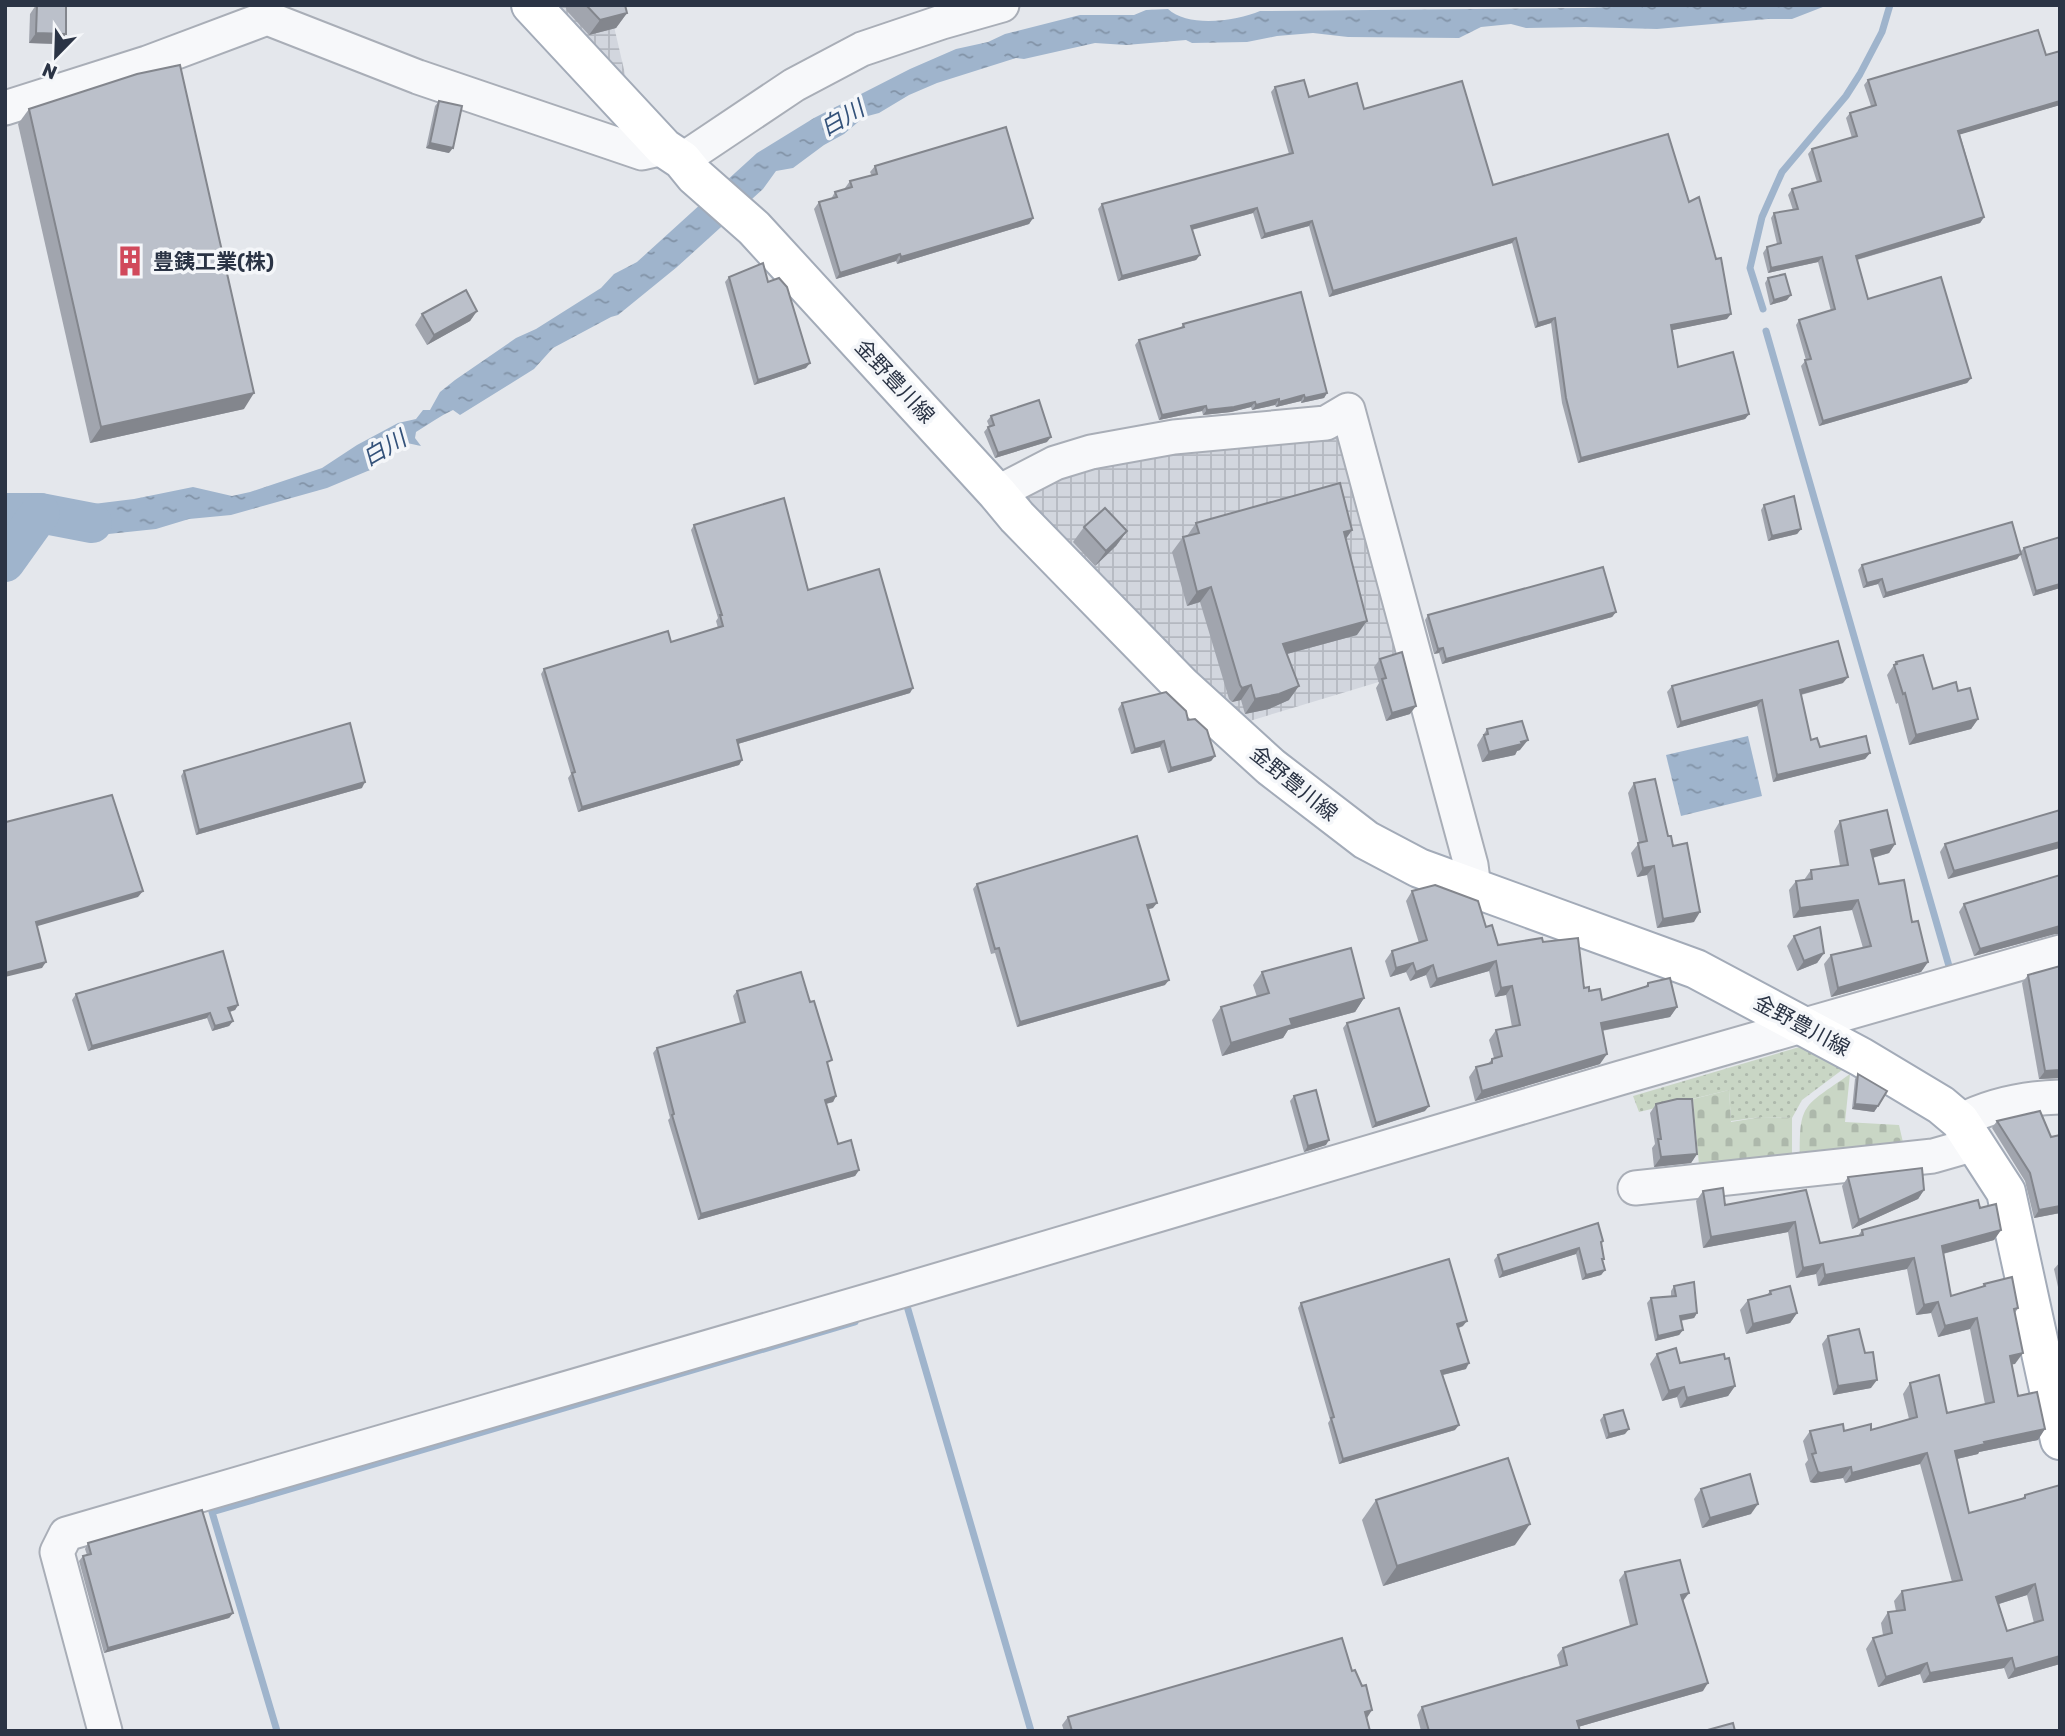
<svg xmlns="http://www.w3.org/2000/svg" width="2065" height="1736" viewBox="0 0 2065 1736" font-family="Rubik,'Noto Sans JP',sans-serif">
<defs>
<pattern id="industrial-grid" width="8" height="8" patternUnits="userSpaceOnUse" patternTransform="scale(1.75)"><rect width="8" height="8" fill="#d2d6de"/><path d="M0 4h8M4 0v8" fill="none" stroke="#b4b8c0"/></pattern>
<pattern id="grass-dots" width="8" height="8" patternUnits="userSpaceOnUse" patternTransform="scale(1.75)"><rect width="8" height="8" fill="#c9d6c5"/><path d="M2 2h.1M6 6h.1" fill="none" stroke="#adb8ab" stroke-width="1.8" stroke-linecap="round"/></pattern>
<pattern id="cemetery-stones" width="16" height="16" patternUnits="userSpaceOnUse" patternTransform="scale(1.75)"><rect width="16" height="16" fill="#c9d6c5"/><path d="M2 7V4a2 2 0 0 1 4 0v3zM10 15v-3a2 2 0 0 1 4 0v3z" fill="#adb8ab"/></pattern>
<pattern id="water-ripples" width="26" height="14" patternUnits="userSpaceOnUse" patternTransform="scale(1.75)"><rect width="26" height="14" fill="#9fb4cc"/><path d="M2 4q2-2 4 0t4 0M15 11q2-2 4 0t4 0" fill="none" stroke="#8293a7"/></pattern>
</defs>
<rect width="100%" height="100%" fill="#e4e7ec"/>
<g fill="url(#industrial-grid)">
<path d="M 537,5 L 609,5 L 629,91 Z"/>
<path d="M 1340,432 L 1412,672 L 1243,723 L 1221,696 L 1019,494 L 1065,471 L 1256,438 Z"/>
</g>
<path fill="url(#grass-dots)" d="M 1813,1043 L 1850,1064 L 1802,1100 L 1792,1118 L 1761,1117 L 1731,1121 L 1729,1090 L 1639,1112 L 1633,1096 Z"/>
<g fill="url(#cemetery-stones)">
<path d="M 1850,1074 L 1845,1122 L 1899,1125 L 1905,1151 L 1800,1163 C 1799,1102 1802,1108 1850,1074 Z"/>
<path d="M 1729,1090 L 1731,1122 L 1761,1117 L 1792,1118 L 1792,1164 L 1700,1176 L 1693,1099 Z"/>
</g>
<g fill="url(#water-ripples)">
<path d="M 1673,5 L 1828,5 L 1792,19 L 1768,19 L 1657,29 L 1585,27 L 1526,28 L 1511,24 L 1481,27 L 1459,38 L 1348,37 L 1313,33 L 1277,36 L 1247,42 L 1192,43 L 1186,40 L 1126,45 L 1095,43 L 1024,59 L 1016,58 L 937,83 L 909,95 L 879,113 L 864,117 L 844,134 L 824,145 L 793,168 L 776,171 L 763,189 L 677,267 L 618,315 L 611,317 L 553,348 L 534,369 L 460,415 L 453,410 C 440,416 429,424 416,432 L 415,438 L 421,446 L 407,443 L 379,460 L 370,470 L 327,488 L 231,515 L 189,519 L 156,529 L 80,537 L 48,524 L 32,506 L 51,509 L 69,507 L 134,499 L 193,487 L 232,496 L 250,492 L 322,468 L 357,445 L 398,423 L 416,419 L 423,410 L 430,410 L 440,392 L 455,380 L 516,338 L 536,329 L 601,288 L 614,274 L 637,262 L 757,153 L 814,118 L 910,69 L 956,49 L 988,42 L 1005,34 L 1080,15 L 1134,15 L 1146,10 L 1168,9 C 1188,28 1237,21 1260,11 L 1584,8 Z"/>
<path d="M 1748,736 L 1762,796 L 1681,816 L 1666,755 Z"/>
</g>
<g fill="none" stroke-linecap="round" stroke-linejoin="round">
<g stroke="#9fb4cc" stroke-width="7">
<path d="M 1763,309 L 1750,268 L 1762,217 L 1782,172 L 1846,96 L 1860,74 L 1882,32 L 1890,5"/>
<path d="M 1766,331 L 1951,973"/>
<path d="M 907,1306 L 1031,1731"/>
<path d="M 277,1731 L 212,1512 L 855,1322"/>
</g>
<g stroke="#9fb4cc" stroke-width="40">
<path d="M 5,513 L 40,513 L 92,523"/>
<path d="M 5,562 L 40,513"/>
</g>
<g stroke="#a9aeb7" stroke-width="37">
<g id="minor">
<path d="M 5,108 L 147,63 L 267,18 L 418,77 L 642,153 L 664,148"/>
<path d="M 682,160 L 794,85 L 862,49 L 942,22 L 1002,5"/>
<path d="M 997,493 L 1055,463 L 1091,452 L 1174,437 L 1326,423 L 1348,410 L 1471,865 L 1474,888"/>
<path d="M 1960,1121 C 1991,1105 2025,1098 2060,1097"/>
<path d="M 1635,1188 L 1933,1156 L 1975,1144"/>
<path d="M 105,1731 L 57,1552 L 66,1534 L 901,1291 L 1620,1078 L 2060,952"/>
</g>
</g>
<g stroke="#a3abb8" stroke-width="42">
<path id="major" d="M 531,5 L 664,148 L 682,160 L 695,176 L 754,228 L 997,493 L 1017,517 L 1181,685 L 1271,767 L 1366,840 L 1419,868 L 1696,969 L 1861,1057 L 1941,1105 L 1960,1121 L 2006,1192 L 2060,1440"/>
</g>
<use href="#minor" stroke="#f7f8fa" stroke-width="33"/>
<use href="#major" stroke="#fff" stroke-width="38"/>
</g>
<g fill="#a1a5ae" fill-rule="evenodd">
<path d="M 36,5 L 66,5 L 66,34 L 58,44 L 29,43 L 30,14 Z"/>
<path d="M 565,5 L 625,5 L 627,13 L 616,28 L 589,35 L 567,11 Z"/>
<path d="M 2060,51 L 2060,105 L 1960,134 L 1984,217 L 1980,223 L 1857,260 L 1868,299 L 1971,378 L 1967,383 L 1819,426 L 1801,366 L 1806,360 L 1796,325 L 1799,320 L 1831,311 L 1818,262 L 1768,273 L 1763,253 L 1767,247 L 1777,244 L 1771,218 L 1774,213 L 1793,210 L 1788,195 L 1792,189 L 1817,182 L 1808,154 L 1812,149 L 1852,138 L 1846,118 L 1850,113 L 1871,106 L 1864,85 L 1868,80 L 2046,55 Z"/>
<path d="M 1275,87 L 1309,97 L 1364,109 L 1493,185 L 1689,202 L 1727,319 L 1672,330 L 1678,367 L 1749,414 L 1745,419 L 1578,463 L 1562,403 L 1551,323 L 1535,328 L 1512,243 L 1329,297 L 1309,226 L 1261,239 L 1253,213 L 1192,230 L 1200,255 L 1196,260 L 1118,281 L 1098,209 L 1102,204 L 1289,154 L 1271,92 Z"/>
<path d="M 439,101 L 449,153 L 426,148 L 435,106 Z"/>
<path d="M 29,109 L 244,409 L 90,443 L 18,124 Z"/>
<path d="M 875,166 L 1033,218 L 1029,224 L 897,264 L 896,261 L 836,279 L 814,209 L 819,202 L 831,199 L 835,192 L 846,189 L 845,188 L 850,181 L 872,176 L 870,172 Z"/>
<path d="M 729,277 L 768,282 L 806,368 L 754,385 L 725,282 Z"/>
<path d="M 1768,278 L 1787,300 L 1770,305 L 1765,283 Z"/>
<path d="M 477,311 L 470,321 L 427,345 L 415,325 L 422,314 Z"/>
<path d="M 1183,324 L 1327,393 L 1324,398 L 1301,403 L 1301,401 L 1276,407 L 1275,405 L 1252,410 L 1251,407 L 1231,412 L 1203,415 L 1202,411 L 1159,420 L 1135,345 L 1139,340 L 1181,328 Z"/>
<path d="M 991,416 L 1047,442 L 995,458 L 984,432 L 989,426 L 987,421 Z"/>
<path d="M 1764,505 L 1801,529 L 1797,534 L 1768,541 L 1761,510 Z"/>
<path d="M 1196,523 L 1352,530 L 1346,539 L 1357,635 L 1287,654 L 1289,700 L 1269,709 L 1245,714 L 1241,700 L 1232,702 L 1229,699 L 1200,602 L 1187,606 L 1172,552 L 1183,537 L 1187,536 Z"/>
<path d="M 694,525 L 808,590 L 910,693 L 738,744 L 742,760 L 739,765 L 578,812 L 568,778 L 571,774 L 541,674 L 544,669 L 671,642 L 718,628 L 716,621 L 718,618 L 691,530 Z"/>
<path d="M 1084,527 L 1127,531 L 1116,546 L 1095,566 L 1073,542 Z"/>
<path d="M 2024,548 L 2060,588 L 2033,596 L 2020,554 L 2017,559 L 1883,598 L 1878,584 L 1863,588 L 1858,570 L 1862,565 L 2020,552 Z"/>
<path d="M 1616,612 L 1612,617 L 1442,664 L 1439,653 L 1434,654 L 1425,620 L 1428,615 Z"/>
<path d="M 1380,659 L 1410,714 L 1386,721 L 1376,688 L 1379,683 L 1374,667 Z"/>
<path d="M 1896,662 L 1933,689 L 1958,691 L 1978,719 L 1971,729 L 1909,745 L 1898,703 L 1896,704 L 1887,675 Z"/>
<path d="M 1843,683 L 1801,695 L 1811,740 L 1820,747 L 1870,753 L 1865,759 L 1773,782 L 1757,706 L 1677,728 L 1667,692 L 1672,686 Z"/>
<path d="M 1122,703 L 1188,720 L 1215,756 L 1211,761 L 1168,773 L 1160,747 L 1131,754 L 1118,709 Z"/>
<path d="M 1487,729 L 1520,750 L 1517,751 L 1515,755 L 1482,762 L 1477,745 Z"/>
<path d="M 184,771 L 362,788 L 196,835 L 181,776 Z"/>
<path d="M 1634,783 L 1668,836 L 1694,922 L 1657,928 L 1647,875 L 1637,877 L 1631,853 L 1639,843 L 1628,793 Z"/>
<path d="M 2060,810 L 1948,879 L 1940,852 L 1945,844 Z"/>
<path d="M 1840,821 L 1895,844 L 1889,853 L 1873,858 L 1879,884 L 1912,922 L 1928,962 L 1921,972 L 1831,997 L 1824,964 L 1831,955 L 1863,948 L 1852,910 L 1793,918 L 1789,890 L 1796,881 L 1804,880 L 1811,870 L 1840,866 L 1834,831 Z"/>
<path d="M 2060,875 L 2060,934 L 2055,934 L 1974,956 L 1959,912 L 1964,904 Z"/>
<path d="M 977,884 L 1153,908 L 1149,909 L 1165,985 L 1017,1027 L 995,953 L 991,954 L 973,889 Z"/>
<path d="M 1412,891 L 1486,927 L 1498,945 L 1543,942 L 1584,988 L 1602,1000 L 1645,987 L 1648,983 L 1677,1007 L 1670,1017 L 1602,1031 L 1600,1064 L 1475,1101 L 1469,1077 L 1476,1067 L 1488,1064 L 1492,1059 L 1494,1058 L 1489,1040 L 1496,1030 L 1512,1027 L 1506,995 L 1495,997 L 1489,971 L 1430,988 L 1426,975 L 1410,981 L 1406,972 L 1390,977 L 1385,961 L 1392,951 L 1419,943 L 1406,901 Z"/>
<path d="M 1794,936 L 1824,953 L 1817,963 L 1797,971 L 1787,946 Z"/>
<path d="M 2060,966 L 2060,1078 L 2039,1079 L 2022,983 L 2028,975 Z"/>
<path d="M 1262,972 L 1364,998 L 1355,1012 L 1288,1030 L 1283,1038 L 1222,1056 L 1212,1020 L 1221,1007 L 1257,997 L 1253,985 Z"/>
<path d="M 737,991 L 828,1066 L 836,1096 L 833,1102 L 826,1104 L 838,1144 L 859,1170 L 855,1176 L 698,1220 L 668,1120 L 670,1118 L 653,1053 L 657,1048 L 740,1023 L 733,996 Z"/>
<path d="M 76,994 L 238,1005 L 235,1010 L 230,1012 L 233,1021 L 229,1026 L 212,1031 L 207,1018 L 88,1051 L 72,1000 Z"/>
<path d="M 1347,1023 L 1425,1111 L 1372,1128 L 1343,1028 Z"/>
<path d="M 1858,1074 L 1878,1106 L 1874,1112 L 1852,1109 L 1855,1079 Z"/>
<path d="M 1294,1096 L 1326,1145 L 1304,1152 L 1290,1101 Z"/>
<path d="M 1656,1104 L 1697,1154 L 1691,1163 L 1654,1167 L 1652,1148 L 1655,1144 L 1650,1113 Z"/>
<path d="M 1997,1121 L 2051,1137 L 2060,1213 L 2034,1218 L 2025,1181 L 1992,1128 Z"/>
<path d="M 1848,1177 L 1924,1190 L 1918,1199 L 1852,1229 L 1842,1186 Z"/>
<path d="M 1806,1190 L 1820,1243 L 1858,1236 L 1862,1230 L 1980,1208 L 2001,1230 L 1994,1240 L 1943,1254 L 1951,1296 L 1982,1287 L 1984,1284 L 2018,1308 L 2015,1313 L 2015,1364 L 2012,1364 L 2018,1396 L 2038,1440 L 1979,1452 L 1978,1454 L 1957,1459 L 1969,1513 L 2022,1499 L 2025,1495 L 2060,1664 L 2008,1679 L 2004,1668 L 1923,1683 L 1920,1674 L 1878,1687 L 1866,1649 L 1873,1638 L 1883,1635 L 1881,1623 L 1888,1612 L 1896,1611 L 1894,1601 L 1902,1591 L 1952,1582 L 1920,1464 L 1845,1483 L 1843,1478 L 1814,1483 L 1810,1482 L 1805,1464 L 1808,1460 L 1803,1441 L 1810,1431 L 1871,1430 L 1909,1419 L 1903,1394 L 1910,1383 L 1947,1413 L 1985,1404 L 1970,1329 L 1938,1337 L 1931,1313 L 1916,1315 L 1907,1269 L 1818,1286 L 1816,1274 L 1796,1278 L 1788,1232 L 1703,1248 L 1696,1201 L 1703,1191 L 1725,1205 ZM 2027,1595 L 2034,1623 L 2007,1631 L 1999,1604 Z"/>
<path d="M 1601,1244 L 1604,1259 L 1602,1261 L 1605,1270 L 1601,1275 L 1582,1280 L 1576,1254 L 1499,1278 L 1494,1260 L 1498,1255 Z"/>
<path d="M 2060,1262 L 2060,1287 L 2058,1287 L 2054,1269 Z"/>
<path d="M 1674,1286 L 1697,1313 L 1694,1318 L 1681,1321 L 1683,1330 L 1679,1335 L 1655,1341 L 1647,1303 L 1651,1298 L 1671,1296 L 1671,1291 Z"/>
<path d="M 1770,1291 L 1797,1313 L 1790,1323 L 1746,1334 L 1740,1310 L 1748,1300 L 1767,1295 Z"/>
<path d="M 1301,1303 L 1463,1326 L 1459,1328 L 1466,1369 L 1443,1375 L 1455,1430 L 1339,1464 L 1328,1423 L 1330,1420 L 1298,1308 Z"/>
<path d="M 1828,1336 L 1871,1388 L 1833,1395 L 1822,1344 Z"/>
<path d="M 1657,1354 L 1680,1363 L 1725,1359 L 1735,1386 L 1728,1396 L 1680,1408 L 1677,1397 L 1662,1401 L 1650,1364 Z"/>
<path d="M 1604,1415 L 1625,1434 L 1606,1439 L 1600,1420 Z"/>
<path d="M 1701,1489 L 1751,1514 L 1702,1528 L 1694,1499 Z"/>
<path d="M 1376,1500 L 1515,1545 L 1383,1586 L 1362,1520 Z"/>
<path d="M 88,1543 L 233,1613 L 229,1618 L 104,1653 L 79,1561 L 83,1556 L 87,1555 L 85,1549 Z"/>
<path d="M 1625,1572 L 1683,1601 L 1703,1691 L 1578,1727 L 1580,1731 L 1421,1731 L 1417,1715 L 1422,1707 L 1560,1667 L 1557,1655 L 1563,1648 L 1630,1626 L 1619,1580 Z"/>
<path d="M 1068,1717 L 1367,1718 L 1370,1731 L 1064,1731 L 1062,1725 Z"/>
</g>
<g fill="#83868d">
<path d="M 627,13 L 616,28 L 589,35 L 600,20 Z"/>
<path d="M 36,33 L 66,34 L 58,44 L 29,43 Z"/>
<path d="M 2060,101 L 2060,105 L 1955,136 L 1958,131 Z"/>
<path d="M 430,143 L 453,148 L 449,153 L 426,148 Z"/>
<path d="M 1257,208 L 1253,213 L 1187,231 L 1191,226 Z"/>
<path d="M 1984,217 L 1980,223 L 1852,261 L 1856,256 Z"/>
<path d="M 1033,218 L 1029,224 L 897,264 L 901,257 Z"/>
<path d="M 1312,221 L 1309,226 L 1261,239 L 1265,234 Z"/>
<path d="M 1516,238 L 1512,243 L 1329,297 L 1333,291 Z"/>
<path d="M 900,254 L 896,261 L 836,279 L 840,273 Z"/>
<path d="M 1200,255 L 1196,260 L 1118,281 L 1122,276 Z"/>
<path d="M 1822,257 L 1818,262 L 1768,273 L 1771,268 Z"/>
<path d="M 1791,295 L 1787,300 L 1770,305 L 1774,300 Z"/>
<path d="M 477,311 L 470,321 L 427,345 L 434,335 Z"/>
<path d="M 1731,314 L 1727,319 L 1668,331 L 1671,325 Z"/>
<path d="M 1555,318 L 1551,323 L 1535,328 L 1538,323 Z"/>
<path d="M 810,363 L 806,368 L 754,385 L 758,380 Z"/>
<path d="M 1971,378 L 1967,383 L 1819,426 L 1823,421 Z"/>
<path d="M 254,393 L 244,409 L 90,443 L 101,427 Z"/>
<path d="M 1327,393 L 1324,398 L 1301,403 L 1305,398 Z"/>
<path d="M 1304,395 L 1301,401 L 1276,407 L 1279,402 Z"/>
<path d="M 1279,399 L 1275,405 L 1252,410 L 1256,405 Z"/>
<path d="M 1255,402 L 1251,407 L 1231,412 L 1203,415 L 1207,410 Z"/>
<path d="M 1206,406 L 1202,411 L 1159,420 L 1162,415 Z"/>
<path d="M 1749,414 L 1745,419 L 1578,463 L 1581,458 Z"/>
<path d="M 1051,437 L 1047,442 L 995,458 L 998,453 Z"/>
<path d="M 1801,529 L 1797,534 L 1768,541 L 1772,536 Z"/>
<path d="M 1352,530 L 1342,544 L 1344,532 Z"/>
<path d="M 1127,531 L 1116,546 L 1095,566 L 1106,551 Z"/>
<path d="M 2021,554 L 2017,559 L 1883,598 L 1886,593 Z"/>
<path d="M 1882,579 L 1878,584 L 1863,588 L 1867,583 Z"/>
<path d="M 2060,584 L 2060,588 L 2033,596 L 2036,591 Z"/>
<path d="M 1211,587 L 1200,602 L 1187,606 L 1197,592 Z"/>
<path d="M 1616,612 L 1612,617 L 1442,664 L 1446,659 Z"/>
<path d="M 1367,621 L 1357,635 L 1272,658 L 1283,644 Z"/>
<path d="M 1443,648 L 1439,653 L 1434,654 L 1438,649 Z"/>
<path d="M 1848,677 L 1843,683 L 1795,696 L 1800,690 Z"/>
<path d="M 1251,685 L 1241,700 L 1232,702 L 1242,688 Z"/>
<path d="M 1299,686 L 1289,700 L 1269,709 L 1245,714 L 1255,699 Z"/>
<path d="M 913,688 L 910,693 L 734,745 L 737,740 Z"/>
<path d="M 1762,700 L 1757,706 L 1677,728 L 1681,722 Z"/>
<path d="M 1416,706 L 1410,714 L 1386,721 L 1392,713 Z"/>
<path d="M 1978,719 L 1971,729 L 1909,745 L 1916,735 Z"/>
<path d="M 1528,740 L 1520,750 L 1517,751 L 1515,755 L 1482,762 L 1489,752 Z"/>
<path d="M 1164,741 L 1160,747 L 1131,754 L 1135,749 Z"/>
<path d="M 1870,753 L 1865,759 L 1773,782 L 1777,775 Z"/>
<path d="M 1215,756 L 1211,761 L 1168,773 L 1171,768 Z"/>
<path d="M 742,760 L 739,765 L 578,812 L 582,807 Z"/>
<path d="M 365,782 L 362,788 L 196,835 L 199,830 Z"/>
<path d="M 2060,842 L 2060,848 L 1948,879 L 1954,871 Z"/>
<path d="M 1895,844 L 1889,853 L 1864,860 L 1871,850 Z"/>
<path d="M 1654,866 L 1647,875 L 1637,877 L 1643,868 Z"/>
<path d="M 143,891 L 138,897 L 31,928 L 36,922 Z"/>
<path d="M 1858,900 L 1852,910 L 1793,918 L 1800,908 Z"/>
<path d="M 1157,903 L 1153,908 L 1144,910 L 1147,905 Z"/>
<path d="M 1700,912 L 1694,922 L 1657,928 L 1663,919 Z"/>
<path d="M 2060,926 L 2060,934 L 2055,934 L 1974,956 L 1980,949 Z"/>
<path d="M 1824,953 L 1817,963 L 1797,971 L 1804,961 Z"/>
<path d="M 1496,961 L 1489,971 L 1430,988 L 1437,979 Z"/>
<path d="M 46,962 L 42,968 L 5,977 L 5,973 Z"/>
<path d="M 1928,962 L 1921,972 L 1831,997 L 1838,988 Z"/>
<path d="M 1413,963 L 1406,972 L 1390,977 L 1396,968 Z"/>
<path d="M 1433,965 L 1426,975 L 1410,981 L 1416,972 Z"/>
<path d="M 1169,980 L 1165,985 L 1017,1027 L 1020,1022 Z"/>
<path d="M 1512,986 L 1506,995 L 1495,997 L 1501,988 Z"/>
<path d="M 1364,998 L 1355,1012 L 1288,1030 L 1283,1038 L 1222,1056 L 1231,1043 L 1290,1019 Z"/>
<path d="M 238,1005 L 235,1010 L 225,1013 L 228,1008 Z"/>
<path d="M 1677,1007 L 1670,1017 L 1594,1032 L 1601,1023 Z"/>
<path d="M 210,1013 L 207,1018 L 88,1051 L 92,1046 Z"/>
<path d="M 233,1021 L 229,1026 L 212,1031 L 215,1026 Z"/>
<path d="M 1607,1054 L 1600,1064 L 1475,1101 L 1482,1091 Z"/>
<path d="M 2060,1070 L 2060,1078 L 2039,1079 L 2045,1071 Z"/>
<path d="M 836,1096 L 833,1102 L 821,1105 L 825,1100 Z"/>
<path d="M 1855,1104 L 1878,1106 L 1874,1112 L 1852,1109 Z"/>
<path d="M 1429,1106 L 1425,1111 L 1372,1128 L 1376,1123 Z"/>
<path d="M 1329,1140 L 1326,1145 L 1304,1152 L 1308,1146 Z"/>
<path d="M 1697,1154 L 1691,1163 L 1654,1167 L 1661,1157 Z"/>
<path d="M 859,1170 L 855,1176 L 698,1220 L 701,1214 Z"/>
<path d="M 1924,1190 L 1918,1199 L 1852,1229 L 1859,1220 Z"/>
<path d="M 2060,1206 L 2060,1213 L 2034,1218 L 2039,1210 Z"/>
<path d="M 1795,1222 L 1788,1232 L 1703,1248 L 1711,1237 Z"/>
<path d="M 2001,1230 L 1994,1240 L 1934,1256 L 1942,1246 Z"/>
<path d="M 1579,1248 L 1576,1254 L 1499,1278 L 1503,1272 Z"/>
<path d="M 1914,1258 L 1907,1269 L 1818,1286 L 1825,1275 Z"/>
<path d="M 1823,1264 L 1816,1274 L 1796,1278 L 1803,1268 Z"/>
<path d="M 1605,1270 L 1601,1275 L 1582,1280 L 1586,1275 Z"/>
<path d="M 1938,1302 L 1931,1313 L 1916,1315 L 1924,1305 Z"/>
<path d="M 1697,1313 L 1694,1318 L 1677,1321 L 1680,1316 Z"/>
<path d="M 1797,1313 L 1790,1323 L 1746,1334 L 1753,1324 Z"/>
<path d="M 1977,1318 L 1970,1329 L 1938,1337 L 1945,1326 Z"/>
<path d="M 1467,1321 L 1463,1326 L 1454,1329 L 1457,1324 Z"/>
<path d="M 1683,1330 L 1679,1335 L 1655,1341 L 1658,1336 Z"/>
<path d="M 2023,1353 L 2015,1364 L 2003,1366 L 2010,1356 Z"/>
<path d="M 1469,1363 L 1466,1369 L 1438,1376 L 1441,1371 Z"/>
<path d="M 1877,1380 L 1871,1388 L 1833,1395 L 1838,1386 Z"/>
<path d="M 1735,1386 L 1728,1396 L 1680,1408 L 1687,1398 Z"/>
<path d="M 1684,1387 L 1677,1397 L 1662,1401 L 1669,1391 Z"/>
<path d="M 1459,1425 L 1455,1430 L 1339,1464 L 1343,1459 Z"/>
<path d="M 1629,1429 L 1625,1434 L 1606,1439 L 1609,1434 Z"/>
<path d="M 2045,1429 L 2038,1440 L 1979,1452 L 1978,1454 L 1948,1461 L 1955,1451 L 1984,1442 Z"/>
<path d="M 1927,1453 L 1920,1464 L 1845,1483 L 1852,1473 Z"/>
<path d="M 1851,1467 L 1843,1478 L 1814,1483 L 1810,1482 L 1818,1472 Z"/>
<path d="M 1758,1504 L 1751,1514 L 1702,1528 L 1710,1518 Z"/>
<path d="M 1530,1524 L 1515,1545 L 1383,1586 L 1397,1566 Z"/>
<path d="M 2035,1584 L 2027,1595 L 1989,1607 L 1996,1597 Z"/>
<path d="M 1689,1593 L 1683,1601 L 1681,1595 Z"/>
<path d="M 233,1613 L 229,1618 L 104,1653 L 108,1648 Z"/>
<path d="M 2060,1656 L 2060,1664 L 2008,1679 L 2015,1669 Z"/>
<path d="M 2012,1658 L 2004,1668 L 1923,1683 L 1930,1673 Z"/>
<path d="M 1927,1663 L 1920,1674 L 1878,1687 L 1886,1677 Z"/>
<path d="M 1708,1683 L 1703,1691 L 1571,1729 L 1577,1721 Z"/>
<path d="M 1372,1710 L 1367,1718 L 1365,1712 Z"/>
</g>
<g fill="#bbc0ca" stroke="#83868d" stroke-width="2" fill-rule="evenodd">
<path d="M 37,5 L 66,5 L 66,34 L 36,33 Z"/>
<path d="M 586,5 L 625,5 L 627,13 L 600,20 Z"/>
<path d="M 2038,30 L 2046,55 L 2060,51 L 2060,101 L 1958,131 L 1984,217 L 1856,256 L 1868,299 L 1941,277 L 1971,378 L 1823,421 L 1805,360 L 1811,359 L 1799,320 L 1835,309 L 1822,257 L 1771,268 L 1767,247 L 1781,243 L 1774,213 L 1798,209 L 1792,189 L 1821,181 L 1812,149 L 1857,136 L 1850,113 L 1876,105 L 1868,80 Z"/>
<path d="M 180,65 L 254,393 L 101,427 L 29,109 L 137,74 Z"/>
<path d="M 1304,80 L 1309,97 L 1357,83 L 1364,109 L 1462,81 L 1493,185 L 1668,134 L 1689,202 L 1699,197 L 1716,259 L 1721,258 L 1731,314 L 1671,325 L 1678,367 L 1733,352 L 1749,414 L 1581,458 L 1566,398 L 1555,318 L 1538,323 L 1516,238 L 1333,291 L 1312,221 L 1265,234 L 1257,208 L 1191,226 L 1200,255 L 1122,276 L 1102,204 L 1293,153 L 1275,87 Z"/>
<path d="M 439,101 L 462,106 L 453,148 L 430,143 Z"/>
<path d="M 1006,127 L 1033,218 L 901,257 L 900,254 L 840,273 L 819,202 L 837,197 L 835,192 L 852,187 L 850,181 L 877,174 L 875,166 Z"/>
<path d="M 763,263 L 768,282 L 779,278 L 787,287 L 810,363 L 758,380 L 729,277 Z"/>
<path d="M 1785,274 L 1791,295 L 1774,300 L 1768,278 Z"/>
<path d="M 466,290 L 477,311 L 434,335 L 422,314 Z"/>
<path d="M 1301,292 L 1327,393 L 1305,398 L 1304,395 L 1279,402 L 1279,399 L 1256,405 L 1255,402 L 1234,407 L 1207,410 L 1206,406 L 1162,415 L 1139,340 L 1184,327 L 1183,324 Z"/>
<path d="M 1039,400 L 1051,437 L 998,453 L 988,427 L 994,425 L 991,416 Z"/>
<path d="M 1340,483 L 1352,530 L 1344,532 L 1367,621 L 1283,644 L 1299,686 L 1279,694 L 1255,699 L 1251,685 L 1242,688 L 1240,685 L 1211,587 L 1197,592 L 1183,537 L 1199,533 L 1196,523 Z"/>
<path d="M 1794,496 L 1801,529 L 1772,536 L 1764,505 Z"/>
<path d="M 784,498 L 808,590 L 879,569 L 913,688 L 737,740 L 742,760 L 582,807 L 572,773 L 575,772 L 544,669 L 668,631 L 671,642 L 723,626 L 720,615 L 722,615 L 694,525 Z"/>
<path d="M 1105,508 L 1127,531 L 1106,551 L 1084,527 Z"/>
<path d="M 2012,522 L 2021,554 L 1886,593 L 1882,579 L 1867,583 L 1862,565 Z"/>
<path d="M 2060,537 L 2060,584 L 2036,591 L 2024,548 Z"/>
<path d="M 1603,567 L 1616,612 L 1446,659 L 1443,648 L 1438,649 L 1428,615 Z"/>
<path d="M 1838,641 L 1848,677 L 1800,690 L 1811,740 L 1817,738 L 1820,747 L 1866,736 L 1870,753 L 1777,775 L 1762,700 L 1681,722 L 1672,686 Z"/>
<path d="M 1402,652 L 1416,706 L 1392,713 L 1382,679 L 1386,678 L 1380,659 Z"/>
<path d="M 1923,655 L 1933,689 L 1956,682 L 1958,691 L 1970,688 L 1978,719 L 1916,735 L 1905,693 L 1903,694 L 1894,665 L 1897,664 L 1896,662 Z"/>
<path d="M 1166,692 L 1186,711 L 1188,720 L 1195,719 L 1207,730 L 1215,756 L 1171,768 L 1164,741 L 1135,749 L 1122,703 Z"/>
<path d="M 1522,721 L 1528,740 L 1521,742 L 1522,744 L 1489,752 L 1484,735 L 1488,734 L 1487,729 Z"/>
<path d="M 350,723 L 365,782 L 199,830 L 184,771 Z"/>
<path d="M 1655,779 L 1668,836 L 1671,836 L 1673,846 L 1687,843 L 1700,912 L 1663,919 L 1654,866 L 1643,868 L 1638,843 L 1647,841 L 1634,783 Z"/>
<path d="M 112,795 L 143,891 L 36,922 L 46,962 L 5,973 L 5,819 L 6,822 Z"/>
<path d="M 1887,810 L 1895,844 L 1871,850 L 1879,884 L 1904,880 L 1912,922 L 1918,921 L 1928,962 L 1838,988 L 1831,955 L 1871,946 L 1858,900 L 1800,908 L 1796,881 L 1812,879 L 1811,870 L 1848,865 L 1840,821 Z"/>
<path d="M 2060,810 L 2060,842 L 1954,871 L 1945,844 Z"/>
<path d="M 1137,836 L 1157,903 L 1147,905 L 1169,980 L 1020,1022 L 999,948 L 995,949 L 977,884 Z"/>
<path d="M 2060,875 L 2060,926 L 1980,949 L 1964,904 Z"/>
<path d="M 1435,885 L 1478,901 L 1486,927 L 1492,925 L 1498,945 L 1542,938 L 1543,942 L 1578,938 L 1584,988 L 1589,987 L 1589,991 L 1600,989 L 1602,1000 L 1648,986 L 1648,983 L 1670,978 L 1677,1007 L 1601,1023 L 1607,1054 L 1482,1091 L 1476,1067 L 1492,1063 L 1492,1059 L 1502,1056 L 1496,1030 L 1520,1025 L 1512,986 L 1501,988 L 1496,961 L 1437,979 L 1433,965 L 1416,972 L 1413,963 L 1396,968 L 1392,951 L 1427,940 L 1412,891 Z"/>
<path d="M 1820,927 L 1824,953 L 1804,961 L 1794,936 Z"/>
<path d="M 1351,948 L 1364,998 L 1290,1019 L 1292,1025 L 1231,1043 L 1221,1007 L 1269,993 L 1262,972 Z"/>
<path d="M 223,951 L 238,1005 L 228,1008 L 233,1021 L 215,1026 L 210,1013 L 92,1046 L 76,994 Z"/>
<path d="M 2060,966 L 2060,1070 L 2045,1071 L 2028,975 Z"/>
<path d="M 801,972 L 810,1002 L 814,1001 L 832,1060 L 827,1062 L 836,1096 L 825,1100 L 838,1144 L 851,1140 L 859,1170 L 701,1214 L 672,1115 L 674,1114 L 657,1048 L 745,1022 L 737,991 Z"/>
<path d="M 1399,1008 L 1429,1106 L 1376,1123 L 1347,1023 Z"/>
<path d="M 1858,1074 L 1887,1091 L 1878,1106 L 1855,1104 Z"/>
<path d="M 1316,1090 L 1329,1140 L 1308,1146 L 1294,1096 Z"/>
<path d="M 1677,1099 L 1692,1099 L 1697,1154 L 1661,1157 L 1658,1139 L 1661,1139 L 1656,1104 Z"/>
<path d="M 2040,1111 L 2051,1137 L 2060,1135 L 2060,1206 L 2039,1210 L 2030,1173 L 1997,1121 Z"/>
<path d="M 1922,1168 L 1924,1190 L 1859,1220 L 1848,1177 Z"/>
<path d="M 1723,1188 L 1725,1205 L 1806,1190 L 1820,1243 L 1863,1235 L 1862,1230 L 1978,1200 L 1980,1208 L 1996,1204 L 2001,1230 L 1942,1246 L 1951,1296 L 1985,1286 L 1984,1284 L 2012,1277 L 2018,1308 L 2014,1309 L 2023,1353 L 2010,1356 L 2018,1396 L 2037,1392 L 2045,1429 L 1984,1442 L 1985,1444 L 1955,1451 L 1969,1513 L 2025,1498 L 2025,1495 L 2060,1485 L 2060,1656 L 2015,1669 L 2012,1658 L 1930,1673 L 1927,1663 L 1886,1677 L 1873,1638 L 1892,1633 L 1888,1612 L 1905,1610 L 1902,1591 L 1962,1580 L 1927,1453 L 1852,1473 L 1851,1467 L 1821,1473 L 1818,1472 L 1812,1454 L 1816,1453 L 1810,1431 L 1843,1424 L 1844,1431 L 1871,1424 L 1871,1430 L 1917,1417 L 1910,1383 L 1939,1375 L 1947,1413 L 1994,1402 L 1977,1318 L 1945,1326 L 1938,1302 L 1924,1305 L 1914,1258 L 1825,1275 L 1823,1264 L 1803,1268 L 1795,1222 L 1711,1237 L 1703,1191 ZM 2035,1584 L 2043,1620 L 2007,1631 L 1996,1597 Z"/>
<path d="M 1598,1223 L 1603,1241 L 1601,1242 L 1604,1259 L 1602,1259 L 1605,1270 L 1586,1275 L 1579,1248 L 1503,1272 L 1498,1255 Z"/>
<path d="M 1449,1259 L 1467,1321 L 1457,1324 L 1469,1363 L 1441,1371 L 1459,1425 L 1343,1459 L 1331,1418 L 1334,1417 L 1301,1303 Z"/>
<path d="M 1694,1282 L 1697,1313 L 1680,1316 L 1683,1330 L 1658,1336 L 1651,1298 L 1676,1296 L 1674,1286 Z"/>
<path d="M 1790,1286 L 1797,1313 L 1753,1324 L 1748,1300 L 1771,1294 L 1770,1291 Z"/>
<path d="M 1859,1329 L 1865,1353 L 1873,1352 L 1877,1380 L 1838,1386 L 1828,1336 Z"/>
<path d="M 1676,1348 L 1680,1363 L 1724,1354 L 1725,1359 L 1729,1358 L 1735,1386 L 1687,1398 L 1684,1387 L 1669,1391 L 1657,1354 Z"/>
<path d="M 1623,1410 L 1629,1429 L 1609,1434 L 1604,1415 Z"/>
<path d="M 1508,1458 L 1530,1524 L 1397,1566 L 1376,1500 Z"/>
<path d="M 1750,1474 L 1758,1504 L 1710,1518 L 1701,1489 Z"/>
<path d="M 202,1510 L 233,1613 L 108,1648 L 83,1556 L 91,1554 L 88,1543 Z"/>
<path d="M 1680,1560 L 1689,1593 L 1681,1595 L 1708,1683 L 1577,1721 L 1580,1731 L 1429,1731 L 1422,1707 L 1567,1665 L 1563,1648 L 1637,1624 L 1625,1572 Z"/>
<path d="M 1342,1638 L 1352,1671 L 1355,1670 L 1362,1686 L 1366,1685 L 1372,1710 L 1365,1712 L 1370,1731 L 1072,1731 L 1068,1717 Z"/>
<path d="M 1733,1723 L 1735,1731 L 1704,1731 Z"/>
</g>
<defs>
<g id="building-bare" transform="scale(2.415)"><path d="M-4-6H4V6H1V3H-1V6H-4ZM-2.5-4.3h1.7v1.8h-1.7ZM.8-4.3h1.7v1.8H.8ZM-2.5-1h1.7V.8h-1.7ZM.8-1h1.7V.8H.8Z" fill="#d1495b" stroke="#f4f6f9" stroke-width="2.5" paint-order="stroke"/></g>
</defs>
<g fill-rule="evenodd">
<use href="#building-bare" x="130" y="261"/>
</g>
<g text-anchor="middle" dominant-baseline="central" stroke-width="7" stroke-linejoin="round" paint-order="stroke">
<g font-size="21" font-weight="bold" fill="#2b3445" stroke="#f4f6f9" text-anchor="start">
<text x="153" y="261">豊銕工業(株)</text>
</g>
<g font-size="21" fill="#2b3445" stroke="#f4f6f9">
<text transform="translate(895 381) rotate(47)">金野豊川線</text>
<text transform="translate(1294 783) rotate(39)">金野豊川線</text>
<text transform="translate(1802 1025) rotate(28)">金野豊川線</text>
</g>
<g font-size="23" font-style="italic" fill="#34527a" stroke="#f4f6f9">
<text transform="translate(842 118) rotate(-30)">白川</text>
<text transform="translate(384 448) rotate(-30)">白川</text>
</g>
</g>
<rect width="2065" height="1736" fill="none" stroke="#2b3445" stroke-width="14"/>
<g transform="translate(56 56) rotate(203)" stroke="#f4f6f9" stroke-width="5" paint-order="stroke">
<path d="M0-5L12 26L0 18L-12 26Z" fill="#2b3445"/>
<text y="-10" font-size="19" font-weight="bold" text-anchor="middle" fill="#2b3445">N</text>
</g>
</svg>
